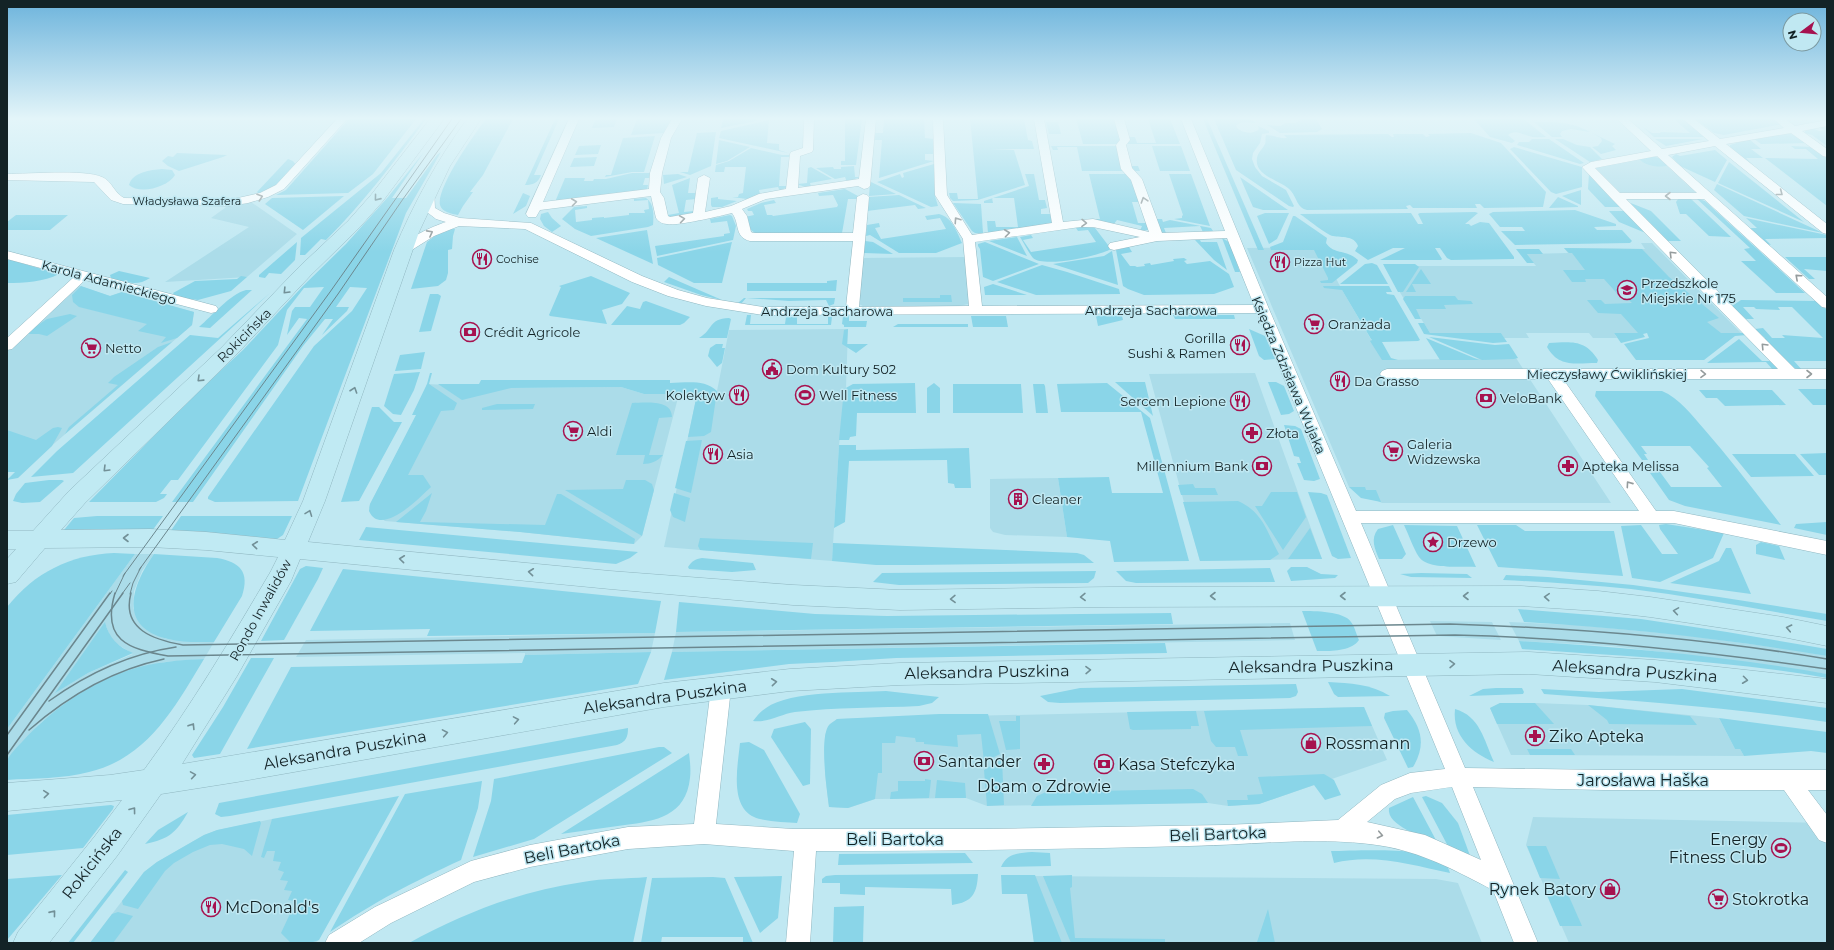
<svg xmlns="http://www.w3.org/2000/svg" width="1834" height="950" viewBox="0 0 1834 950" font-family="Montserrat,sans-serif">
<rect width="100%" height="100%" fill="#c0e8f2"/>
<g fill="#abdce9" fill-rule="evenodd">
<path d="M 1656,156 L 1668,165 L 1666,165 L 1695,192 L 1620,192 L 1616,191 L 1594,169 L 1595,167 Z"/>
<path d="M 251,202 L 297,234 L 247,277 L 165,282 L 249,227 L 211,218 L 229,205 Z"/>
<path d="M 1641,243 L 1652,243 L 1741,333 L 1614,333 L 1617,338 L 1593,338 L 1589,333 L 1526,333 L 1529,338 L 1504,338 L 1501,333 L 1430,333 L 1415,309 L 1410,309 L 1384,266 L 1536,266 L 1527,254 L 1568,253 L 1564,248 L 1645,249 Z"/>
<path d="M 1320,247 L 1342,290 L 1383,360 L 1516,358 L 1611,503 L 1382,503 L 1349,487 L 1247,248 Z"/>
<path d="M 967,257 L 970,303 L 968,304 L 959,306 L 863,306 L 857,303 L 860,258 Z"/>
<path d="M 77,285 L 110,296 L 122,292 L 194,312 L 192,325 L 49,448 L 7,434 L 7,351 Z"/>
<path d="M 848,329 L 846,388 L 839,445 L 832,561 L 664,547 L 696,400 L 706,392 L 717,391 L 729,330 Z"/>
<path d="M 1255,373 L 1322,559 L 1200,561 L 1149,374 Z"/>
<path d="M 427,384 L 511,388 L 621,387 L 644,394 L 679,394 L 642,536 L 634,544 L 520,532 L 385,521 L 369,508 L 370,504 L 417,415 Z"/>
<path d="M 1058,478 L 1067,537 L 1005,535 L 993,532 L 990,528 L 990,479 Z"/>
<path d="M 135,554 L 154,554 L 142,571 L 134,591 L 133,608 L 139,622 L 159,636 L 167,639 L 186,641 L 214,642 L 204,659 L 165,662 L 146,666 L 129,671 L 94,686 L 66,703 L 39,724 L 7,761 L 7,729 ZM 105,623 L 110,636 L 114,642 L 133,654 L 88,673 L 56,692 Z"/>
<path d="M 1430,621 L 1492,622 L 1501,640 L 1437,636 Z"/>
<path d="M 1509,622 L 1577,625 L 1684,635 L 1795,650 L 1827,656 L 1827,674 L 1702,657 L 1611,646 L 1519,641 Z"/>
<path d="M 1290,623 L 1295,640 L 672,652 L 676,632 Z"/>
<path d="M 655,633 L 651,652 L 525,655 L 525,653 L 296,657 L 306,640 Z"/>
<path d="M 1500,703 L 1535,703 L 1588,705 L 1719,718 L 1735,749 L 1740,749 L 1744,756 L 1511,755 L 1490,708 Z"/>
<path d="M 1360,707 L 1364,707 L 1387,760 L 1259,804 L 1228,806 L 1208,803 L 987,806 L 966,798 L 875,799 L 848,808 L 829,807 L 825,774 L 825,735 L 830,724 L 837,719 Z"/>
<path d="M 1533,817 L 1827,823 L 1827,943 L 1569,943 L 1526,845 Z"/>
<path d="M 272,819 L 319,940 L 315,943 L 90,943 L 144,872 L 157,862 L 204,835 L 218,830 Z"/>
<path d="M 1026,876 L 1436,879 L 1458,883 L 1482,943 L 1034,943 Z"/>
</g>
<g fill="#8ad5e8">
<path d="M 349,119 L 416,119 L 373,174 L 348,193 L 276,195 L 286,190 Z"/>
<path d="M 424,119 L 426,119 C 395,161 363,203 326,240 L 321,239 L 305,255 L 300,255 L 301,238 L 381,173 Z"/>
<path d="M 486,119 L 513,119 L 483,175 L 470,192 L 473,192 L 463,206 L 458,215 C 452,214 442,212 440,205 C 436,188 475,133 486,119 Z"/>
<path d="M 555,119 L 559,119 L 534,175 L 541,175 C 538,183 533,185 525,185 Z"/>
<path d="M 617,119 L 614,127 L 592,128 L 595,120 Z"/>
<path d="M 637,119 L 673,120 L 665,133 L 631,135 Z"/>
<path d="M 723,119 L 756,119 L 756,121 L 721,128 Z"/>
<path d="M 845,119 L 862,119 L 856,165 L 841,165 L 841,161 L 845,161 Z"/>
<path d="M 884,119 L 924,119 L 925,138 L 934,139 L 933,154 L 925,154 L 925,160 L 934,161 L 879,178 L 882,140 L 874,140 L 875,133 L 883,133 Z"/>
<path d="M 970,119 L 1024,119 L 1028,140 L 1032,141 L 1034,149 L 990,149 L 1014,150 L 1025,185 L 978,200 L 953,201 L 950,198 L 949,193 L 957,193 L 958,199 L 978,199 Z"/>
<path d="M 1076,119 L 1115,119 L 1122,140 L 1119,144 L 1083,144 Z"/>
<path d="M 1148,119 L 1170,119 L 1180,144 L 1128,144 L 1128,137 L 1135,137 L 1137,143 L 1156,143 Z"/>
<path d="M 1203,119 L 1207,119 L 1264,250 L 1258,250 Z"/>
<path d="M 1214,119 L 1249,119 L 1256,123 L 1243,122 L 1236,125 L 1237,128 C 1243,133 1253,135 1259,129 L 1258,126 L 1269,131 L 1269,133 L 1262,134 L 1260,143 L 1253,153 L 1252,159 L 1255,167 L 1262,176 L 1286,190 L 1294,206 L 1293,207 L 1289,206 L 1236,170 Z"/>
<path d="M 1298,119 L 1316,119 L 1322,129 L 1317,132 L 1280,133 L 1267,125 L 1280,126 L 1286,123 L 1295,123 L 1301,120 Z"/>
<path d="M 1474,119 L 1524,119 L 1546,137 C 1541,137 1534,138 1529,136 C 1522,134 1514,129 1508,135 L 1515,141 L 1512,143 L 1490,137 Z"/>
<path d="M 1674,119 L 1684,119 L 1707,137 L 1654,137 L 1643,127 L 1652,133 L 1661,133 L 1660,132 L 1690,133 Z"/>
<path d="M 1695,119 L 1775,119 L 1782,124 L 1724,135 L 1714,133 Z"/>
<path d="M 769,120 L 767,143 L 779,144 L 779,150 L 788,153 L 719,138 L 721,131 Z"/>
<path d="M 1046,122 L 1058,122 L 1061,134 L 1049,134 Z"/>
<path d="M 1534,122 C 1556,122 1570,121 1590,132 L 1571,129 L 1562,131 L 1560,134 L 1562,137 L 1552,137 Z"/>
<path d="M 1827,125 L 1827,146 L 1812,135 L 1805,133 L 1805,130 L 1812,128 L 1819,131 L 1824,130 L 1818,127 Z"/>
<path d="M 716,132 L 711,166 L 690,175 L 680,172 L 688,172 L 697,133 Z"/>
<path d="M 1471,133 L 1501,143 L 1546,192 L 1543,207 L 1484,208 L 1480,204 L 1475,204 L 1477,208 L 1413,208 L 1410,205 L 1406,206 L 1408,209 L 1307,210 C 1297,208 1297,198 1291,191 C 1282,180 1254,177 1257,158 C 1258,152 1262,150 1265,144 C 1266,142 1265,138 1266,135 C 1274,135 1279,139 1287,138 L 1284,135 L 1388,134 L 1392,137 L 1394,137 L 1393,134 L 1423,134 L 1426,137 L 1430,136 L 1428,134 Z"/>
<path d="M 1592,133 L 1615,144 L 1612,146 L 1616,150 L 1601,154 L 1592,147 L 1598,146 L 1602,141 L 1601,138 Z"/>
<path d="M 1785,133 L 1796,135 L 1808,143 L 1761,144 L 1753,138 Z"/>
<path d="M 655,136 L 644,172 L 632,172 L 605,177 L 606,175 L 611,175 L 623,138 Z"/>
<path d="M 1532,139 L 1549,139 L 1584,163 L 1580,164 L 1517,145 L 1519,142 L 1529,142 Z"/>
<path d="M 1555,139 L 1563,139 L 1577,145 L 1590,147 L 1602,159 L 1590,162 Z"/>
<path d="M 1655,139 L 1703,139 L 1666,146 Z"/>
<path d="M 1749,139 L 1761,149 L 1751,149 L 1763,158 L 1746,158 L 1753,165 L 1730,148 L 1730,145 Z"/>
<path d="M 719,140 L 750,147 L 727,161 L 716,164 Z"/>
<path d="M 601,145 L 598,154 L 575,155 L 579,146 Z"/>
<path d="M 1051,146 L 1117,146 L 1125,171 L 1082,171 L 1077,147 L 1057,147 L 1058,150 L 1053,150 Z"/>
<path d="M 1152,146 L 1181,146 L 1190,171 L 1134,171 L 1131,166 L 1138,166 L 1140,171 L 1160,171 Z"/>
<path d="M 1791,146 L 1813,147 L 1827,158 L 1827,206 L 1765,158 L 1818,159 L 1806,149 L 1795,149 Z"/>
<path d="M 1514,147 L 1582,167 L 1582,187 L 1556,194 L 1551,192 L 1510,149 Z"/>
<path d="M 751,148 L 782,155 L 790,155 L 790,157 L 781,157 L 779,186 L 788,186 L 787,187 L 780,191 L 778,187 L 759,190 L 760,194 L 747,199 L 732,197 L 738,197 L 739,194 L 743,193 L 746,167 L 725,167 L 724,172 L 715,172 L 716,165 L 729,161 Z"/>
<path d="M 1715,150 L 1727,160 L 1715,182 L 1680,166 L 1672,157 L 1676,154 L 1680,156 Z"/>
<path d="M 424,152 L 392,198 L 406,198 L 437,155 L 441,152 L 406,213 L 298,501 L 215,502 L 208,499 L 208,497 L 314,346 L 352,311 L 367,288 L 350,287 L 336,307 L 349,307 L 347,311 L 322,335 L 333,319 L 325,319 L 303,346 L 193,502 L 172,502 L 307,319 L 299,318 L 287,335 L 292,311 L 295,307 L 310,307 L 324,287 L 304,288 L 287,310 L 278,345 L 178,480 L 171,480 L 160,494 L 167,494 L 164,498 L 156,502 L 89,502 L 193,396 L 243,350 L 303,286 L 346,244 L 388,197 Z"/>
<path d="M 177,153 L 227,155 L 223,157 L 179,171 L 168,166 L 162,161 L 168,156 L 173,157 Z"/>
<path d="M 1651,156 L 1662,159 L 1668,165 C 1661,168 1647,167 1639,159 Z"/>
<path d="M 597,157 L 594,166 L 570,167 L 574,158 Z"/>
<path d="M 288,159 L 293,161 L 296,165 L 277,186 L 259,194 L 257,192 Z"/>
<path d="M 1729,162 L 1804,222 L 1718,183 Z"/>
<path d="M 934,164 L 935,196 L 938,206 L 931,207 L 877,182 L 900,174 L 902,178 L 904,177 L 903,173 Z"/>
<path d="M 854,166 L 855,177 L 860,177 L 847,182 L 845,177 L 835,179 L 816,168 L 833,167 L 834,169 L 841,169 L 841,167 Z"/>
<path d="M 811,167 L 832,179 L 810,183 L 811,187 L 806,187 L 799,185 L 798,184 L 807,183 L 808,168 Z"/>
<path d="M 162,169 L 172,170 L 175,175 C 168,187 140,195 129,185 C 132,172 151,170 162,169 Z"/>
<path d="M 632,173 L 652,173 L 651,178 L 645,178 L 643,185 L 648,185 L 647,190 L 555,202 L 565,178 L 585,178 L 584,181 L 593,181 L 594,179 L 606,179 Z"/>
<path d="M 1589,173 L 1621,207 L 1605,207 L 1588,189 Z"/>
<path d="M 678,174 L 687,177 L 664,184 L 663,175 Z"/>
<path d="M 1025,174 L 1034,174 L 1039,200 L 1045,200 L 1047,208 L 1041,209 L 1041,214 L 1052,214 L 1052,223 L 988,233 L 987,221 L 995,221 L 996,227 L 1018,227 L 1014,198 L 992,198 L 993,203 L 984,203 L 984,201 L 1029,186 Z"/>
<path d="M 1089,174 L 1127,174 L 1135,182 L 1141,202 L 1132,202 L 1138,223 L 1147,223 L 1149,229 L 1147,230 L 1140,231 L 1142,226 L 1117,220 L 1113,225 L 1089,221 L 1089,219 L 1100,219 Z"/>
<path d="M 1169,174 L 1191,174 L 1210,226 L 1174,219 L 1182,218 L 1182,216 L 1183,215 Z"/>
<path d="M 1240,177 L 1288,210 L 1263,210 L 1253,207 Z"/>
<path d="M 690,178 L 688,193 L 697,193 L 696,199 L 686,200 L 684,212 L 694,211 L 693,213 L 670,217 L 668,215 L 679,213 L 672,185 Z"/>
<path d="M 870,182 L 871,182 L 896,194 L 869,196 Z"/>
<path d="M 1717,184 L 1823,233 L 1744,216 L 1714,190 Z"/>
<path d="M 845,189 L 858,196 L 858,199 L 848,199 L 842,233 L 755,233 L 751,230 L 745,217 L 754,215 L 752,211 L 748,211 L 747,209 L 761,203 L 774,200 L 776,203 L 764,205 L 767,215 L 772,215 L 773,216 L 837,207 L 838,205 L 833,195 L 819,196 L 818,193 Z"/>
<path d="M 1581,190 L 1581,205 L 1562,196 Z"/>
<path d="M 523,193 L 530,196 L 526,206 L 513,214 Z"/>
<path d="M 899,195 L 926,208 L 918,209 L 915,205 L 867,211 L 868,197 Z"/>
<path d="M 344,196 L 303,230 L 265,204 L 272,198 Z"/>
<path d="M 718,197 L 718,199 L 737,201 L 722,207 L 712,207 L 711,205 L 711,198 Z"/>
<path d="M 1558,197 L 1578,206 L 1578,207 L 1549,208 Z"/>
<path d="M 646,198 C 654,203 654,216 653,225 L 648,227 L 591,236 L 575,229 L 562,219 L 574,207 L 587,206 L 587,208 L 575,210 L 576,222 L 592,220 L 592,218 L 604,217 L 604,218 L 629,215 L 629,213 L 645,213 L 644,210 L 649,209 L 648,200 L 634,201 L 634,199 Z"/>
<path d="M 1679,198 L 1690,198 L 1731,237 L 1709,236 L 1686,214 L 1680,214 L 1676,202 Z"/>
<path d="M 1696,198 L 1705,201 L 1805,293 L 1776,293 L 1741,261 L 1756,261 L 1744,249 L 1750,248 Z"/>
<path d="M 1628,202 L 1651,211 L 1681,241 L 1664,241 Z"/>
<path d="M 953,203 L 981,204 L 983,233 L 975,233 L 972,231 Z"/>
<path d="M 1575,210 L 1616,224 L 1616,226 L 1594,227 L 1597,230 L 1622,230 L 1632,241 L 1630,243 L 1515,245 L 1501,231 L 1525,231 L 1522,227 L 1500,227 L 1489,214 L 1493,212 Z"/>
<path d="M 1609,211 L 1625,211 L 1648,234 L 1619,222 Z"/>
<path d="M 548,212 L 552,218 L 561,226 L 552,232 L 544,226 L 540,219 L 541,214 Z"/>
<path d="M 1475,212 L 1478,213 L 1465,224 L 1469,224 L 1471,226 L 1480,222 L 1489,223 L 1514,257 L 1514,259 L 1451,260 L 1447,258 L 1440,248 L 1435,248 L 1442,259 L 1441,260 L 1380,260 L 1405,248 L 1393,248 L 1368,260 L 1355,251 L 1358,246 C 1354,235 1342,238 1333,236 C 1327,235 1306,218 1300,214 L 1411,213 L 1418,224 L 1423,224 L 1418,214 L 1420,213 Z"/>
<path d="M 1265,213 L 1289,213 L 1277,239 L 1269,244 L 1257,216 Z"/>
<path d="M 939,214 C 952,217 957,232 962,243 L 936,253 L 899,253 L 870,235 L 866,236 L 867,225 L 879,223 L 880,227 L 875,228 L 881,239 L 946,229 L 940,218 L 927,220 L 925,216 Z"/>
<path d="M 16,215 L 68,215 L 50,230 L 7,230 L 7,222 Z"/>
<path d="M 730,215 L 732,216 L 736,226 L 733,240 L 657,256 L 655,246 L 724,236 L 724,234 L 730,233 L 727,221 L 711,223 L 710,219 Z"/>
<path d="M 1293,216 L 1295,216 L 1327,238 L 1326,243 C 1334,255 1346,249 1358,260 L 1357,263 L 1332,283 L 1321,283 L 1320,281 L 1328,280 L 1328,278 L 1314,250 L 1271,250 L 1270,247 L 1283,242 Z"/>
<path d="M 1746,218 L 1827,235 L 1827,238 L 1765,239 L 1771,245 C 1762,244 1755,234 1747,228 L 1757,228 Z"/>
<path d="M 1154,219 L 1162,219 L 1163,222 L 1170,220 L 1211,228 L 1213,231 L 1203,232 L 1200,226 L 1164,228 L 1166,233 L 1160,232 Z"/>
<path d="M 1083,227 L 1095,228 L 1111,249 C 1099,256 1044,268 1033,258 C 1028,252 1024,243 1020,237 L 1031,235 L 1033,238 L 1023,240 L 1031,252 L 1096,242 L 1088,230 L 1078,231 L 1076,228 Z"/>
<path d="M 451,229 L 455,229 L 453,236 L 452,249 L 448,250 L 448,273 L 446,280 L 438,286 L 411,289 L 427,242 L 436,235 Z"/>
<path d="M 647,230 L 653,264 L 596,238 Z"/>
<path d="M 1017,237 L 1027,256 L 989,241 Z"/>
<path d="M 1222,238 L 1229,242 L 1240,272 L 1235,272 Z"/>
<path d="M 1195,240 L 1200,240 L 1201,242 L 1217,242 L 1227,270 L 1214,260 Z"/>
<path d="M 865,241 L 873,242 L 893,254 L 864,253 Z"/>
<path d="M 297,242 L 295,260 L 281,274 L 269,273 L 265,278 L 259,277 L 259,275 Z"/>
<path d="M 732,242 L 722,283 L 694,283 L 658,265 L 657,258 Z"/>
<path d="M 985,242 L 1039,264 L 993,281 L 983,277 L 980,249 L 978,246 L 978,244 Z"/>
<path d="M 1129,247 L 1132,252 L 1121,254 L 1130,266 L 1135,266 L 1137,267 L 1145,266 L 1144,264 L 1150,263 L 1151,265 L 1174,261 L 1173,259 L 1184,258 L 1187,260 L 1184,261 L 1187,264 L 1210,261 L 1229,274 L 1234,287 L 1214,294 L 1144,295 L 1128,289 L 1123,286 L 1116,250 Z"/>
<path d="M 1564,248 L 1642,249 L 1669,277 L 1719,318 L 1707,322 L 1721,333 L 1745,333 L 1747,335 L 1735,336 L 1704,360 L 1636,360 L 1624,344 L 1649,338 L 1647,333 L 1643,334 L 1645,337 L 1621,343 L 1614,333 L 1638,333 L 1621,314 L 1598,313 L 1587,300 L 1601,300 L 1605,304 L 1632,303 L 1629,300 L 1622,299 L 1604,279 L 1585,279 L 1586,282 L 1572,282 L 1563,270 L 1585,270 L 1572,253 L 1569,253 Z"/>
<path d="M 1516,249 L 1539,249 L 1543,254 L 1527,254 L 1534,263 L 1527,263 Z"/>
<path d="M 1112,251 L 1118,285 L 1053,264 L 1104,256 Z"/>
<path d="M 1785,257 L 1827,257 L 1827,271 L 1804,269 L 1815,279 L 1809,279 Z"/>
<path d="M 7,259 L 59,274 C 44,282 24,283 7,283 Z"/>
<path d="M 1372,263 L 1377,265 L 1388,284 L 1340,284 L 1365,264 Z"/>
<path d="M 1383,264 L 1415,264 L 1419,267 L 1403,292 L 1398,292 Z"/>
<path d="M 1042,265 L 1067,272 L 1119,289 L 1120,294 L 1036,295 L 997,282 Z"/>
<path d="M 1421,269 L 1431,284 L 1412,284 L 1416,292 L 1406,292 Z"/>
<path d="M 119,271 L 150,278 C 137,287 125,282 111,278 L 110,275 Z"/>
<path d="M 241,276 L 247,277 L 231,291 L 198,300 L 176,297 L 173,293 L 195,281 L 237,279 Z"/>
<path d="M 591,276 L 630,293 L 622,304 L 602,310 L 607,324 L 550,316 L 549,315 L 561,287 L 559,286 Z"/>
<path d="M 669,277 L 722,300 L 701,295 L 664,282 Z"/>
<path d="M 837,280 L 836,291 L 747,291 L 747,283 L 827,283 L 827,281 Z"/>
<path d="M 993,284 L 1027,295 L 985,295 L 984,287 Z"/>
<path d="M 81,286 L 110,296 L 122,292 L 194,312 L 192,325 L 177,338 L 161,343 L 166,337 L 138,331 L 147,324 L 79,307 L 73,302 L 72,295 Z"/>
<path d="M 1323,286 L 1389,286 L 1392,292 L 1386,292 L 1387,294 L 1394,295 L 1420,340 L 1418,341 L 1382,342 L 1391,358 L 1398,360 L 1382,360 L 1370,341 L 1372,340 L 1371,339 L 1342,290 L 1324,288 Z"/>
<path d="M 246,290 L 252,290 L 210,328 L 199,327 C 212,316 230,294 246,290 Z"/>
<path d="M 270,293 L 73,473 L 31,477 L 57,451 L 190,335 L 218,338 Z"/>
<path d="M 430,294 L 438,294 L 441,296 L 431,331 L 419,332 Z"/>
<path d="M 940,295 L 951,295 L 952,302 L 903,302 L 903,298 L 940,298 Z"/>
<path d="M 1405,296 L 1455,296 L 1458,300 L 1471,301 L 1473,304 L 1444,305 L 1446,309 L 1416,309 L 1421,319 L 1415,319 L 1403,299 Z"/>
<path d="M 744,298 L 835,298 L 834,304 L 829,306 L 826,300 L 789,301 L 746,298 L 741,304 L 738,303 Z"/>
<path d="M 1741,300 L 1817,301 L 1827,310 L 1827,361 L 1794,361 L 1802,370 L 1794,368 L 1761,339 L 1765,338 L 1755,329 L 1763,328 L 1772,338 L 1785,338 L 1782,335 L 1823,338 L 1792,307 L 1778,307 L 1780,310 L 1756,309 L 1754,307 L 1743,307 L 1754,319 L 1746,319 L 1732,306 Z"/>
<path d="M 646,301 L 690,317 L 684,323 L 680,325 L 611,325 L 627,306 L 640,309 L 643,302 Z"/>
<path d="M 70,314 L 77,316 L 47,336 L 39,334 L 25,334 L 47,319 Z"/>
<path d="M 747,315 L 751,315 L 750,324 L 785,324 L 786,317 L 797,317 L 797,324 L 828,324 L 828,317 L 832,317 L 831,325 L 745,325 Z"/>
<path d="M 1173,315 L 1234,315 L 1235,319 L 1175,319 Z"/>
<path d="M 843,316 L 849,316 L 849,321 L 867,321 L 866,327 L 844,327 L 844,325 L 842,324 Z"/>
<path d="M 971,316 L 1006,316 L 1008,327 L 973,327 Z"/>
<path d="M 1096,316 L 1122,316 L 1123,320 L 1098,326 Z"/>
<path d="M 729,318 L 731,319 L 727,338 L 699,338 C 714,329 708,319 729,318 Z"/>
<path d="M 1418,323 L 1424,323 L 1430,333 L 1501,333 L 1507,342 L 1493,343 L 1424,334 Z"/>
<path d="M 898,324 L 968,324 L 968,327 L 893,327 Z"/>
<path d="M 848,329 L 847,344 L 868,344 L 856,353 L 842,344 L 844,330 Z"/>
<path d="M 1249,329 L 1265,336 L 1275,359 L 1264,360 L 1259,356 Z"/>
<path d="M 1429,337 L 1495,345 L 1509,344 L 1518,358 L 1514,359 L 1482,360 Z"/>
<path d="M 1426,338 L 1479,360 L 1440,360 Z"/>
<path d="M 1739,339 L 1762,361 L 1774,361 L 1778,367 L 1777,370 L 1773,370 L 1766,362 L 1707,363 Z"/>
<path d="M 172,342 L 65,434 L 69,427 L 118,385 L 108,383 L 114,377 L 158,347 Z"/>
<path d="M 1549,343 C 1571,342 1585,339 1598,360 L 1597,363 C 1576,363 1559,368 1547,347 Z"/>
<path d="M 716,344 L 723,344 L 722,348 L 725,348 L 722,363 L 717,367 L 708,356 L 710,348 Z"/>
<path d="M 425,352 L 421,369 L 395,371 L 400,355 Z"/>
<path d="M 420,372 L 414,390 L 401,415 L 393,414 L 384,406 L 394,374 Z"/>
<path d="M 430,373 L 432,373 L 429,384 L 457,403 L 454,410 L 441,411 L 408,475 L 423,475 L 431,487 C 420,497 381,538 369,511 L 370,504 L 416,415 L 412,415 L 427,384 Z"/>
<path d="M 481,380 L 670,380 L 670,383 C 686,383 704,379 717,391 L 711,432 L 704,436 L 688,437 L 697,394 L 644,394 L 621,387 L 511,388 L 462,400 L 438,384 L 479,384 Z"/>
<path d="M 1115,382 L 1145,382 L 1153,416 L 1151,414 Z"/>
<path d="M 1268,382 L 1276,382 L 1284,386 L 1294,411 L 1289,414 L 1281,415 Z"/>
<path d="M 915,383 L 916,413 L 857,413 L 856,436 L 850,437 L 849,440 L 839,440 L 844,389 L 853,384 Z"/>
<path d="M 934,383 L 940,388 L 940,413 L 927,413 L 927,388 Z"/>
<path d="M 1107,383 L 1150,418 L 1189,561 L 1114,562 L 1110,541 L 1067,537 L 1058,478 L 1109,477 L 1112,493 L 1163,493 L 1141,412 L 1061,412 L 1057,384 Z"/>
<path d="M 953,384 L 1021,384 L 1023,413 L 953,413 Z"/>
<path d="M 1033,384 L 1044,384 L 1045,386 L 1048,413 L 1036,413 Z"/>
<path d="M 1798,389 L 1827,389 L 1827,405 L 1813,405 Z"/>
<path d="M 1699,390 L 1772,390 L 1786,405 L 1725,406 L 1717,398 L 1706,398 Z"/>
<path d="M 1596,391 L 1662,391 C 1679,398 1692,415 1704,429 C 1731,460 1756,493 1781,525 L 1685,506 L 1669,500 L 1650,473 L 1660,472 L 1671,487 L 1722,487 L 1707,468 L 1709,467 L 1690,446 L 1641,446 L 1647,454 L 1644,454 L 1648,460 L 1642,460 L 1595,396 Z"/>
<path d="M 632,403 C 644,403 672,399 672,417 L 659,418 L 649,455 L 663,455 C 658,461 651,464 643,464 L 645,455 L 616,455 Z"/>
<path d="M 497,404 L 535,404 L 533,409 L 482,410 L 482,408 Z"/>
<path d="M 372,407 L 379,407 L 394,422 L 402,422 L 359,501 L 341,502 Z"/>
<path d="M 1284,425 L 1295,426 L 1301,429 L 1320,479 L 1314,481 L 1304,480 L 1297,463 L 1301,463 L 1299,457 L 1294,456 Z"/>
<path d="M 58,427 L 62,428 L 61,430 L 52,446 L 18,478 L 7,480 L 15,472 L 7,472 L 7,430 L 36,440 L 53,428 Z"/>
<path d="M 702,440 L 691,493 L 675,488 L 686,441 Z"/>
<path d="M 839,445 L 856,445 L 856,450 L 969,448 L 971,488 L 955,488 L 954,484 L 948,483 L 947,460 L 849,461 L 845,522 L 834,528 Z"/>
<path d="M 1827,453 L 1827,475 L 1819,475 L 1800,454 Z"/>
<path d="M 1732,454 L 1795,454 L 1814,476 L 1751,477 Z"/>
<path d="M 49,480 L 62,480 L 64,481 L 40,502 L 22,503 L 13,501 L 16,494 L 25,483 Z"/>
<path d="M 626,480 L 645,480 L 652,484 L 654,490 L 642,536 L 565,490 L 623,489 Z"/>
<path d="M 1193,484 L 1195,488 L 1215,488 L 1218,495 L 1181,495 L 1178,485 Z"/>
<path d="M 1349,487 L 1365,487 L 1366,490 L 1376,490 L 1381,502 L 1361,498 Z"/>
<path d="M 1271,492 L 1297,492 L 1306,517 L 1283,550 L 1255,506 L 1262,506 Z"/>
<path d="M 1308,492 L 1321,493 L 1327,495 L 1351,558 L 1338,559 L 1332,556 Z"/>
<path d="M 432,493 L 426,511 L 420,522 L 545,525 L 557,494 L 561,494 L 635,539 L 634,544 L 520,532 L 396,522 Z"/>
<path d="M 674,493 L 690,498 L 685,522 L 673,517 L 670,510 Z"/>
<path d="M 1238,501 C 1264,513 1266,531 1279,554 L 1270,560 L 1200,561 L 1183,502 Z"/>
<path d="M 97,516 L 163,516 L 152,531 L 64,530 L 74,518 Z"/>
<path d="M 181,516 L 292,516 L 283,535 L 277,539 L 170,532 Z"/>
<path d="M 1827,522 L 1827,535 L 1794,528 L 1796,524 Z"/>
<path d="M 1666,524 L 1724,533 L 1713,558 L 1660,582 L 1632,578 L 1621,526 L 1641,525 L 1662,554 L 1678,554 L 1660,529 L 1659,525 Z"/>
<path d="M 1393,525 L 1406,554 L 1402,559 L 1379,559 C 1375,549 1370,539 1378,529 Z"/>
<path d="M 1404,525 L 1457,526 L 1476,567 C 1461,566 1428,570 1419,557 C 1413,548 1409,535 1404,525 Z"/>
<path d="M 1477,525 L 1516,525 L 1525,531 L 1614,531 L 1623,576 L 1498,567 Z"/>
<path d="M 366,527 L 388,529 L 638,552 L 630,558 L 616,564 L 359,540 Z"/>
<path d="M 1310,528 L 1322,559 L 1288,559 Z"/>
<path d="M 700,538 L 813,543 L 811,559 L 700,550 L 698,546 Z"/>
<path d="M 1761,542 L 1779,546 L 1785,560 L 1756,554 L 1756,545 Z"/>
<path d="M 833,543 L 1077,553 L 1084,555 L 1094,563 L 914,565 L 876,565 L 832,561 Z"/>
<path d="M 1726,548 L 1731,548 L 1751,594 L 1670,583 L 1719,561 Z"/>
<path d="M 114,553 L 135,554 L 7,729 L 7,607 C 35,572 70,555 114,553 Z"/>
<path d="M 154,554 L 217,558 C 240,562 250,572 242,596 L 214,642 C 199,642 183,643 168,639 C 117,627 132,585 154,554 Z"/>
<path d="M 702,558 L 753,563 L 756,570 L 732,572 L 689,569 L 688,567 C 692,561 695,559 702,558 Z"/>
<path d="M 306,566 L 323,568 L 318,579 L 284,640 L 261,641 L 300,569 Z"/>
<path d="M 1291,567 L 1307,567 L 1321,574 L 1338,575 L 1335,578 L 1291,581 L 1287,571 Z"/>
<path d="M 1270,568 L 1275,582 L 1136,583 L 1126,581 L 1116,571 Z"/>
<path d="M 343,569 L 661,601 L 655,633 L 427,636 L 430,629 L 310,631 Z"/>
<path d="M 1096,571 L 1094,578 L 1088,583 L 899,585 L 873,582 L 882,573 Z"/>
<path d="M 1421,573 L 1467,574 L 1472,578 L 1411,577 L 1400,574 Z"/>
<path d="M 1506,575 L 1548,577 L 1633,585 L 1719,597 L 1827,614 L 1827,621 C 1762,610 1697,597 1631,589 C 1589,585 1546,582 1503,580 Z"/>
<path d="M 679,602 L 815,614 L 887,616 L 1171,613 L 1173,624 L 676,632 Z"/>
<path d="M 1518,609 L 1641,619 L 1727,632 L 1827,649 L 1827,656 C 1727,639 1626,628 1524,622 Z"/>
<path d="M 1302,611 C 1314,611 1344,611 1351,622 C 1355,627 1356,634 1359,640 C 1351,652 1329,651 1317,651 Z"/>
<path d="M 105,622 C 109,638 118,647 133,653 L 88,673 L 55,693 Z"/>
<path d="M 1519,641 C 1622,647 1725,656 1827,674 L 1827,678 C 1726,660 1624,656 1522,649 Z"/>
<path d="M 1165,643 L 1167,653 L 896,658 L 832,662 L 789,664 L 664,680 L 672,652 Z"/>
<path d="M 651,652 L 638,684 L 247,749 L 291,667 L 522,663 L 525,655 Z"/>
<path d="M 251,658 L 274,658 L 220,754 L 194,758 L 192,755 L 223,707 Z"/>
<path d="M 204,659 C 175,707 148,758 89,772 C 63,779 34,778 7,780 C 7,774 6,766 7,761 C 9,755 17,747 22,742 C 51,710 88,684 129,670 C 154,662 179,660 204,659 Z"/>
<path d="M 1328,682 C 1350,683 1371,684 1390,696 L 1338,697 L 1334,694 Z"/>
<path d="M 1296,684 L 1298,692 L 1296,696 L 1290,698 L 1060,703 L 1048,702 L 1040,696 L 1080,688 Z"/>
<path d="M 1496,688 L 1522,688 L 1524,692 L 1523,694 L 1469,696 L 1483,689 Z"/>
<path d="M 1541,689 L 1599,692 L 1682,689 L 1827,708 L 1827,722 C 1733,708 1639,701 1544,694 Z"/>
<path d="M 886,691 L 939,697 L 932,703 L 919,706 C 878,708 836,707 795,712 C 781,714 767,723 753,721 C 757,716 761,711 766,708 C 791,690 856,693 886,691 Z"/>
<path d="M 1500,703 L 1535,703 L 1554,724 L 1497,724 L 1490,708 Z"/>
<path d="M 1588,705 L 1690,716 L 1697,725 L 1609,724 L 1607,720 Z"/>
<path d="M 1364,707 L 1372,726 L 1240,730 L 1248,756 L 1238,756 L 1235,747 L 1216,747 L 1211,741 L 1204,711 Z"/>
<path d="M 1455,709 C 1480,716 1484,740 1494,762 C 1472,753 1452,736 1455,709 Z"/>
<path d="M 1407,710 C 1422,728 1426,746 1413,767 L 1408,768 L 1384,718 L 1385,713 L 1393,711 Z"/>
<path d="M 1196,711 L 1199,726 L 1191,726 L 1191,729 L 1133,730 L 1130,729 L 1127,712 Z"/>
<path d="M 939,714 L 988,714 L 1000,754 L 984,762 L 981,734 L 957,735 L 958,747 L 924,744 L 924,742 L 916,742 L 915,738 L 896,736 L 895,743 L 882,743 L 882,773 L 878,773 L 875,799 L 848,808 L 829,807 C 827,790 819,738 829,725 C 831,723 835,721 837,719 Z"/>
<path d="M 1016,716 L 1020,716 L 1020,749 L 1006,750 L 999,721 L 1016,721 Z"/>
<path d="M 1719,718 L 1827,732 L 1827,753 L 1811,751 L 1744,756 L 1740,749 L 1735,749 Z"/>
<path d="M 805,722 L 811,729 L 810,784 L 803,786 L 771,737 L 774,729 Z"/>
<path d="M 628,728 C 628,737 626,742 617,745 L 230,816 L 221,817 L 215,814 L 219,803 Z"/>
<path d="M 749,742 L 764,750 L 800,814 L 797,823 C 786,822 765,822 754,817 C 729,806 738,764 740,743 Z"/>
<path d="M 659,747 L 664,747 L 672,753 L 534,839 L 473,857 L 491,801 L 494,779 Z"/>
<path d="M 1527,749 L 1571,749 L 1575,755 L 1530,755 Z"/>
<path d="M 689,753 C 690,761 691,770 690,778 C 686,816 656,821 625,825 C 603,828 582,831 561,834 Z"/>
<path d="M 1002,759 L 1004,805 L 987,806 L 984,770 Z"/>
<path d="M 1324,774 L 1334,780 L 1341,795 L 1325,800 L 1314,785 L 1259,804 L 1228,806 L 1227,800 L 1248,800 L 1247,795 L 1263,794 L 1258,777 Z"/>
<path d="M 925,779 L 931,780 L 929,798 L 890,799 L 891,792 L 898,791 L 898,781 L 925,781 Z"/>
<path d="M 937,780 L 965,783 L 966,798 L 935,798 Z"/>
<path d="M 482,781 L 478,808 L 461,860 C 413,882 374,902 330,932 L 405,794 Z"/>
<path d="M 1193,789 L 1202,794 L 1208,803 L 1031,806 L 1037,796 L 1046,792 Z"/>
<path d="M 399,796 L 319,940 L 310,943 L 291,943 L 281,933 L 296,901 L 288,900 L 292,891 L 284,890 L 288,881 L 280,880 L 284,872 L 278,870 L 281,862 L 273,861 L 275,851 L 267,851 L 264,858 L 261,857 L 272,819 Z"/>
<path d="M 1426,796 L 1442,803 L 1458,823 L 1472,861 L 1450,850 L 1422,797 Z"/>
<path d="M 1413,797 L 1437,842 C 1424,837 1386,826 1389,808 Z"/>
<path d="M 111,805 L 114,806 L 113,809 L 83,848 L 7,855 L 7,815 Z"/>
<path d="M 188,812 C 176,833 169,839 145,844 L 158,830 Z"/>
<path d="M 260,821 L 261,823 L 252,856 L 244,849 L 222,844 L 210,845 L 193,852 L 174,863 L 165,871 L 138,909 L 123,905 L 122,901 L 144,872 L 157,862 L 204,835 L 217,830 Z"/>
<path d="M 1527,846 L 1546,846 L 1560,879 L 1540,878 Z"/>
<path d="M 1331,851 C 1356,851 1426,846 1444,862 C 1447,864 1449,870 1450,873 C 1412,865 1373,853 1334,863 Z"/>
<path d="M 1032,852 L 1050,853 L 1051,866 L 1001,867 C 1007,853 1019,853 1032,852 Z"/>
<path d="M 965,853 L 973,863 L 838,865 L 839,854 Z"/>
<path d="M 125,870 L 128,872 L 73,943 L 68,943 Z"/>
<path d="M 978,874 C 977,893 973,902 952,905 L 951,889 L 865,887 L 865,895 L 840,894 L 840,883 L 822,883 L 822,879 L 826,876 L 835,875 Z"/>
<path d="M 62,875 L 7,940 L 7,879 Z"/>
<path d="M 1001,875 L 1035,875 L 1062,943 L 1034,943 L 1027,894 L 1002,894 Z"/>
<path d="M 1072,875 L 1072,887 L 1070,888 L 1075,938 L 1165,939 L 1165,943 L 1071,943 L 1043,876 Z"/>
<path d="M 782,876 L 778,918 L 760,933 L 734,877 Z"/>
<path d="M 647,877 L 633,943 L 409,943 C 464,913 520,891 583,882 C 604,878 626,879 647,877 Z"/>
<path d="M 713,877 L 725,878 L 753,943 L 743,943 L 743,937 L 662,937 L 661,943 L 641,943 L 652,878 Z"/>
<path d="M 1567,892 L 1582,926 L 1560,926 L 1546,893 Z"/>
<path d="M 864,906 L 863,943 L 833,943 L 834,907 Z"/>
<path d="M 1268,909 L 1275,943 L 1257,943 L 1257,942 Z"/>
<path d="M 118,912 L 133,916 L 113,943 L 90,943 L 112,914 Z"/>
</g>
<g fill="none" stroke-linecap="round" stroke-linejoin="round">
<g stroke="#90b7c1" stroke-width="1">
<g id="street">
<path d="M 337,119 L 347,119 L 284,189 L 268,197 L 248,203 L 229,206 L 123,204 L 111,200 L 94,182 L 7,180 L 7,174 C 29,174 84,169 102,177 C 112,181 114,193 124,198 L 229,200 L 260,193 L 276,185 Z"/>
<path d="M 569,119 L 579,119 L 543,202 L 649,189 L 650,173 L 661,138 L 672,119 L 682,119 L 671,138 L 662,173 L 660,192 L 664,198 L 668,216 L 670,217 L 693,213 L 698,178 L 704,175 L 710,178 L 705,212 L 731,206 L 759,194 L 786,189 L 790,154 L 791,152 L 803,148 L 804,119 L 814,119 L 813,150 L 812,152 L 800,156 L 798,188 L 859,179 L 866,119 L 876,119 L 870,186 L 868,188 L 864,189 L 858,186 L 766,199 L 742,209 L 747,216 L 751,232 L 753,233 L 853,233 L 857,197 L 863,194 L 867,195 L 869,197 L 859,307 L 969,306 L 963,239 L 935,195 L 933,119 L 943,119 L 947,195 L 972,235 L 1052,223 L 1034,119 L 1044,119 L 1063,222 L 1093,219 L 1149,232 L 1131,180 L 1121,169 L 1116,145 L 1120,140 L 1114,119 L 1124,119 L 1130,140 L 1126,145 L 1132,168 L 1142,179 L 1162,233 L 1225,231 L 1181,119 L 1191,119 L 1269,309 L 1356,511 L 1639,511 L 1548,379 L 1387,379 L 1382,377 L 1380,374 L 1382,371 L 1387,369 L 1778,369 L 1611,198 L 1582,167 L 1591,162 L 1651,151 L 1617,119 L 1628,119 L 1662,149 L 1709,141 L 1683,119 L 1694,119 L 1720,139 L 1784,128 L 1774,119 L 1785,119 L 1795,126 L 1827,120 L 1827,126 L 1802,131 L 1827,149 L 1827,157 L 1823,156 L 1791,133 L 1726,144 L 1827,224 L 1827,234 L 1823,233 L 1715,146 L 1668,155 L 1827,297 L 1827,308 L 1822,307 L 1704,199 L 1626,199 L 1795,369 L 1827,369 L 1827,379 L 1563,379 L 1656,511 L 1674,511 L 1827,541 L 1827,555 L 1674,523 L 1361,523 L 1465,768 L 1604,770 L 1827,770 L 1827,790 L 1808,790 L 1827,815 L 1827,843 L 1819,840 L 1784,790 L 1604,790 L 1473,787 L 1538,943 L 1514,943 L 1493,890 C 1458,872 1428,855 1389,847 C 1326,835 1254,845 1189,846 C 1065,849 941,851 816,851 L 810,943 L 786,943 L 794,851 L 704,844 L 628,849 L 530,867 L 474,882 L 391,923 L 359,943 L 325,943 L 329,935 L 375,907 L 471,861 L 530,845 L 628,827 L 694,824 L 711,688 L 714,682 L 721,680 L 728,682 L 731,688 L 716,824 L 793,829 L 986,829 L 1224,825 L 1338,820 L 1381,785 L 1410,773 L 1445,769 L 1257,313 L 763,315 L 706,306 L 668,296 L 632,282 L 525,229 L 459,226 L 434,236 L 407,253 L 399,253 L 397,250 C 405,239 433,226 446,222 L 436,219 L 423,209 L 422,191 L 428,188 L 434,191 L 435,208 L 444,213 L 460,218 L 531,223 L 642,276 L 678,290 L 707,298 L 763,307 L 846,307 L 853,241 L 750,241 C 734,237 740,223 732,213 C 720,216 678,226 667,224 C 662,224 658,221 656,218 L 651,196 L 540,210 L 536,217 L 528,217 L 526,214 ZM 1657,156 L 1697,193 L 1620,193 L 1595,168 ZM 1080,227 L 1093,227 L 1140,237 L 1110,243 L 1108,246 L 1110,249 L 1114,250 L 1157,241 L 1227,238 L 1254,305 L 982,306 L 975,242 ZM 1452,787 L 1481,860 L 1425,835 L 1367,822 L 1395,799 L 1411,793 Z"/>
<path d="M 7,251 L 216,306 L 218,309 L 216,312 L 211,313 L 85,280 L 12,349 L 7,350 L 7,338 L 74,277 L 7,259 Z"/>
</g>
</g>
<g stroke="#90b7c1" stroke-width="1">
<path id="secondary" d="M 430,119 L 444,119 L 383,201 L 360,227 L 311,275 L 235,356 L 85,503 L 61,530 L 150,529 L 206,532 L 285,540 L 303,501 L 394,250 C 414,203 437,160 467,119 L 481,119 L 450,166 L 419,232 L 325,501 L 308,542 L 610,571 L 793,585 L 900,590 L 1110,587 L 1521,586 L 1598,591 L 1650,597 L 1783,617 L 1827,626 L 1827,646 L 1783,637 L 1650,617 L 1598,611 L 1521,606 L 1110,607 L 900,610 L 793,605 L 610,589 L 300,559 L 291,581 L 237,676 L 182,764 L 664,683 L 790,669 L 900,663 L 1529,652 L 1655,660 L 1827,679 L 1827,703 L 1655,682 L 1529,674 L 900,685 L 790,691 L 664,707 L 237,782 L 161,794 L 117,856 L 49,943 L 13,943 L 18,932 L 95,836 L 122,800 L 7,811 L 7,783 L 110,775 L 144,770 C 191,706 231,639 271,571 L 278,557 L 206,550 L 150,547 L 45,548 L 16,582 L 7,584 L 7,559 L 16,549 L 7,549 L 7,531 L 33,531 L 69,491 L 221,348 L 299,267 L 348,221 L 371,195 Z"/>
</g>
<use href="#street" fill="#fff" fill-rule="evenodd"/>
<use href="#secondary" fill="#c0eaf3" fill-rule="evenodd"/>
<g stroke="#6b878e" stroke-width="1">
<path d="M 139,570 L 338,294 L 403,199 L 461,119"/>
<path d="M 123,576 L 330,292 L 452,119"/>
<path d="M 110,594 L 112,591"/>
<path d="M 115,594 L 125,573"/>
<path d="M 122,594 L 130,583"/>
<path d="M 130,594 L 133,583 L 141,567"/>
</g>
<g stroke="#6b878e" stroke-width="1.5">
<path d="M 115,593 C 101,640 128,649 168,656 L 1455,635 C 1580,638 1703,651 1827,669"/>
<path d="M 131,593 C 121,630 155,640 183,645 L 1450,624 C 1577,628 1702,638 1827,659"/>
<path d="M 49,701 C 88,673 128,654 176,647"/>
<path d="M 29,730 C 69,695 112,670 164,659"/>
<path d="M 7,735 L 110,593"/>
<path d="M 7,755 L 123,593"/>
</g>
</g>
<defs><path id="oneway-chevron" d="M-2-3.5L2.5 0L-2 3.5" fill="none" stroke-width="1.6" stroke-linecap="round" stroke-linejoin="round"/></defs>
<g stroke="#959c9d">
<use href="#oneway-chevron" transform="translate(1780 193) rotate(38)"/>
<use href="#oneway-chevron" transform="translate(1668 196) rotate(180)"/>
<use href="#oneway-chevron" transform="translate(260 197) rotate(-19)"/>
<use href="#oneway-chevron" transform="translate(1144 200) rotate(-108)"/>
<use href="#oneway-chevron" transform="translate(574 202) rotate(-7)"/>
<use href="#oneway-chevron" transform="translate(682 219) rotate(-8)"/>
<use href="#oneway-chevron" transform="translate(957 220) rotate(-124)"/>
<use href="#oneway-chevron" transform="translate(1084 223) rotate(1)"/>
<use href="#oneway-chevron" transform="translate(430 233) rotate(-28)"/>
<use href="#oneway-chevron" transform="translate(1007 233) rotate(-7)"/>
<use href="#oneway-chevron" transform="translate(1672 254) rotate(-135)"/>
<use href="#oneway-chevron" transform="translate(1798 277) rotate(-138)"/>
<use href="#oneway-chevron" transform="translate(1764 346) rotate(-134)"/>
<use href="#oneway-chevron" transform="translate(1703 374) rotate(1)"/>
<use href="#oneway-chevron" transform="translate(1809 374)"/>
<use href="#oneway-chevron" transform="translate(1629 484) rotate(-125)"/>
<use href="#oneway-chevron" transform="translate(1380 835) rotate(12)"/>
</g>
<g stroke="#729097">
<use href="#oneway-chevron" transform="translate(377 198) rotate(129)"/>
<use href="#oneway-chevron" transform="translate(286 291) rotate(134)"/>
<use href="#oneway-chevron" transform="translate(200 379) rotate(136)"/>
<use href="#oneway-chevron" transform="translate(354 390) rotate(-71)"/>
<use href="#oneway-chevron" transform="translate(106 469) rotate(135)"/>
<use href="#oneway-chevron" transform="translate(309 513) rotate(-69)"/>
<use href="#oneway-chevron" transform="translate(126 538) rotate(-180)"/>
<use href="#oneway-chevron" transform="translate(255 545) rotate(-174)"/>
<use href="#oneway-chevron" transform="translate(402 559) rotate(-174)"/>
<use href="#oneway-chevron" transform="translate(531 572) rotate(-174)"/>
<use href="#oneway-chevron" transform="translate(1213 596) rotate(180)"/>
<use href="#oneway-chevron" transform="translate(1343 596) rotate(-180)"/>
<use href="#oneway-chevron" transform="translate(1466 596) rotate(180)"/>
<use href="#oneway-chevron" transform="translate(1083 597) rotate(179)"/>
<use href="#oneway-chevron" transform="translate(1547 597) rotate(-176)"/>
<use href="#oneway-chevron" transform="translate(953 599) rotate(179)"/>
<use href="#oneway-chevron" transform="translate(1676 611) rotate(-171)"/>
<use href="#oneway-chevron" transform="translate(1789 628) rotate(-168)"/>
<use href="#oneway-chevron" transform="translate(1452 664) rotate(-1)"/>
<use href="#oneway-chevron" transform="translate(1088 670) rotate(-1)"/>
<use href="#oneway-chevron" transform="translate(1745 680) rotate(7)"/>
<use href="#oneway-chevron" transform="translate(774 682) rotate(-6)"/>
<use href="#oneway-chevron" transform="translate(516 720) rotate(-10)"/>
<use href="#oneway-chevron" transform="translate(192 726) rotate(-58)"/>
<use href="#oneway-chevron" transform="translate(445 733) rotate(-10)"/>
<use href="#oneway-chevron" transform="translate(193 775) rotate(-9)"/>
<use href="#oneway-chevron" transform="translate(46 794) rotate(-5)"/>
<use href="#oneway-chevron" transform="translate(133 810) rotate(-53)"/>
<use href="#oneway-chevron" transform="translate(53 913) rotate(-51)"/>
</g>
<linearGradient id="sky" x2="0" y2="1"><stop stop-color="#6db4dc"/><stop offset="0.47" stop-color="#e3f5f9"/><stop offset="1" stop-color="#e3f5f9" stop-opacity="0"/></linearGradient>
<rect width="1834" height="252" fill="url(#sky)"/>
<defs>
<g id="restaurant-ring" transform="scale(1)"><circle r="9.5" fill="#c0e8f2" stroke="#a6124f" stroke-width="1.5"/><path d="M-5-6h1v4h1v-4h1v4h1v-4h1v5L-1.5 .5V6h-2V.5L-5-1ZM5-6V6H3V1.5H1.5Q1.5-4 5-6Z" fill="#a6124f"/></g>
<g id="school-ring" transform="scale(1)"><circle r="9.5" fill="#c0e8f2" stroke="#a6124f" stroke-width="1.5"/><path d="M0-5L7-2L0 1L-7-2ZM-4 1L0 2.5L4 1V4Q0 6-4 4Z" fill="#a6124f"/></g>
<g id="supermarket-ring" transform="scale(1)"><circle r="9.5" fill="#c0e8f2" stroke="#a6124f" stroke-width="1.5"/><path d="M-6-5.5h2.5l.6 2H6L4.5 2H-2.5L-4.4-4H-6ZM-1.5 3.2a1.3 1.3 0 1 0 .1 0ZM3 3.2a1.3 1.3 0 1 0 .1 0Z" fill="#a6124f"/></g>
<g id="bank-ring" transform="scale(1)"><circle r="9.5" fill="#c0e8f2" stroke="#a6124f" stroke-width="1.5"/><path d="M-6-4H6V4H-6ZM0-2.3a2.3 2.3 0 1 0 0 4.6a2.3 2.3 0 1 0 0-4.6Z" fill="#a6124f"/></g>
<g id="civic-ring" transform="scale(1)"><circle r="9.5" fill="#c0e8f2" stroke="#a6124f" stroke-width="1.5"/><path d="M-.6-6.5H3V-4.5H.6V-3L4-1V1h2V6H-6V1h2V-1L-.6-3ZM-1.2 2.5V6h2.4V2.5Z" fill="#a6124f"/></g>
<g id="stadium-ring" transform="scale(1)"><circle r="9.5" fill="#c0e8f2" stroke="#a6124f" stroke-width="1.5"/><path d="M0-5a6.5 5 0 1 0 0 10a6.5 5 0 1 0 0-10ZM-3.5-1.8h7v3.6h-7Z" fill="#a6124f"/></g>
<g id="pharmacy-ring" transform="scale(1)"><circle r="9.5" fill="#c0e8f2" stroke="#a6124f" stroke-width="1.5"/><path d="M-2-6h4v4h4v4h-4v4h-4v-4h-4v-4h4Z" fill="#a6124f"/></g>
<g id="building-ring" transform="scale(1)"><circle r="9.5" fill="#c0e8f2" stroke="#a6124f" stroke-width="1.5"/><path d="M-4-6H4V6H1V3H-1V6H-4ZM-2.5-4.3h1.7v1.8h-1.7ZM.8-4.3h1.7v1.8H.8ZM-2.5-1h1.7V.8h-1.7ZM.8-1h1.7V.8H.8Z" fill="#a6124f"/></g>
<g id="sight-ring" transform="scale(1)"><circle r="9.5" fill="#c0e8f2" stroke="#a6124f" stroke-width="1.5"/><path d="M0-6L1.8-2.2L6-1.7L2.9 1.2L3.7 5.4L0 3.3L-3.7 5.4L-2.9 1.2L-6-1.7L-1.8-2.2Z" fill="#a6124f"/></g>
<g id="shop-ring" transform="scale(1)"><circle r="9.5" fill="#c0e8f2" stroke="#a6124f" stroke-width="1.5"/><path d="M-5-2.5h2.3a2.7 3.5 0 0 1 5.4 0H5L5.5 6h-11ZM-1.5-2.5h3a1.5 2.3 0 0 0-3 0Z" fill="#a6124f"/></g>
</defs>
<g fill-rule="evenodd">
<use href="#restaurant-ring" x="482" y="259"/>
<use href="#restaurant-ring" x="1280" y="262"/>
<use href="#school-ring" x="1627" y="290"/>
<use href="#supermarket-ring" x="1314" y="324"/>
<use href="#bank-ring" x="470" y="332"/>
<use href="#restaurant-ring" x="1240" y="345"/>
<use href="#supermarket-ring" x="91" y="348"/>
<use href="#civic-ring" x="772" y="369"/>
<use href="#restaurant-ring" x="1340" y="381"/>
<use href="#restaurant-ring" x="739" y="395"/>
<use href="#stadium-ring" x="805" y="395"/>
<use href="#bank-ring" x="1486" y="398"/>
<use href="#restaurant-ring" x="1240" y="401"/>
<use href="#supermarket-ring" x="573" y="431"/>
<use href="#pharmacy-ring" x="1252" y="433"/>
<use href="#supermarket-ring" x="1393" y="451"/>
<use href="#restaurant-ring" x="713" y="454"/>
<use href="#bank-ring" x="1262" y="466"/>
<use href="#pharmacy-ring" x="1568" y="466"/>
<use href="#building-ring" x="1018" y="499"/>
<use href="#sight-ring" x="1433" y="542"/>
<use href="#pharmacy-ring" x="1535" y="736"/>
<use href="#shop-ring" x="1311" y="743"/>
<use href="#bank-ring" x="924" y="761"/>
<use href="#pharmacy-ring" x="1044" y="764"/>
<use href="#bank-ring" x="1104" y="764"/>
<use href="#stadium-ring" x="1781" y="848"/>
<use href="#shop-ring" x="1610" y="889"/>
<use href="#supermarket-ring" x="1718" y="899"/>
<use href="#restaurant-ring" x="211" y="907"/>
</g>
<g text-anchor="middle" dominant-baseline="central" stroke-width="3" stroke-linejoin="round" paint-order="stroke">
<g font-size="11" fill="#132326" stroke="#c0e8f2">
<text x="187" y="201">Władysława Szafera</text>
</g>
<g font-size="11" fill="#132326" stroke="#c0e8f2" text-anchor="start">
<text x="496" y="259">Cochise</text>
<text x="1294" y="262">Pizza Hut</text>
</g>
<g font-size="13" fill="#132326" stroke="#c0e8f2">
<text transform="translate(109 282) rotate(15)">Karola Adamieckiego</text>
<text x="1151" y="310">Andrzeja Sacharowa</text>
<text x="827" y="311">Andrzeja Sacharowa</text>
<text transform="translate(244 335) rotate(-45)">Rokicińska</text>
<text x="1607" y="374">Mieczysławy Ćwiklińskiej</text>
<text transform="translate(1289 375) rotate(67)">Księdza Zdzisława Wujaka</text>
<text transform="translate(260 610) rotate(-61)">Rondo Inwalidów</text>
</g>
<g font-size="13" fill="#132326" stroke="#c0e8f2" text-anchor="start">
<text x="1641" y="283">Przedszkole<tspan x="1641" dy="15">Miejskie Nr 175</tspan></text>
<text x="1328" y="324">Oranżada</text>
<text x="484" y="332">Crédit Agricole</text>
<text x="1226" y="338" text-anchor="end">Gorilla<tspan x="1226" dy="15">Sushi &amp; Ramen</tspan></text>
<text x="105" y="348">Netto</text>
<text x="786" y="369">Dom Kultury 502</text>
<text x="1354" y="381">Da Grasso</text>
<text x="725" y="395" text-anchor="end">Kolektyw</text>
<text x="819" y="395">Well Fitness</text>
<text x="1500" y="398">VeloBank</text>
<text x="1226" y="401" text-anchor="end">Sercem Lepione</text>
<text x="587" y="431">Aldi</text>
<text x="1266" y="433">Złota</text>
<text x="1407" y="444">Galeria<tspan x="1407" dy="15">Widzewska</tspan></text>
<text x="727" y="454">Asia</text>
<text x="1248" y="466" text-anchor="end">Millennium Bank</text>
<text x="1582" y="466">Apteka Melissa</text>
<text x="1032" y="499">Cleaner</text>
<text x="1447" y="542">Drzewo</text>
</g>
<g font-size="16" fill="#132326" stroke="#c0e8f2">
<text transform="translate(1311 666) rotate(-1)">Aleksandra Puszkina</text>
<text transform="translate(1635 671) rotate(4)">Aleksandra Puszkina</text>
<text transform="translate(987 672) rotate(-1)">Aleksandra Puszkina</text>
<text transform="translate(665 697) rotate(-8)">Aleksandra Puszkina</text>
<text transform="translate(345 750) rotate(-10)">Aleksandra Puszkina</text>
<text x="1643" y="780">Jarosława Haška</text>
<text transform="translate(1218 834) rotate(-2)">Beli Bartoka</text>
<text x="895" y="839">Beli Bartoka</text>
<text transform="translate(572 849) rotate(-11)">Beli Bartoka</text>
<text transform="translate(92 863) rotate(-52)">Rokicińska</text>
</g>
<g font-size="16" fill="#132326" stroke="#c0e8f2" text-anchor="start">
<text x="1549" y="736">Ziko Apteka</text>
<text x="1325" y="743">Rossmann</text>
<text x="938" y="761">Santander</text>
<text x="1118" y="764">Kasa Stefczyka</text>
<text x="1044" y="786" text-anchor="middle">Dbam o Zdrowie</text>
<text x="1767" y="839" text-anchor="end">Energy<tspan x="1767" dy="18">Fitness Club</tspan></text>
<text x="1596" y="889" text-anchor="end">Rynek Batory</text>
<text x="1732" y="899">Stokrotka</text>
<text x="225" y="907">McDonald's</text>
</g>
</g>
<rect width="1834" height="950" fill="none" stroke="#132326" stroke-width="16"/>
<g transform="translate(1802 32) rotate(254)"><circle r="19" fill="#c0e8f2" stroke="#7b99a0"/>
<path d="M0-3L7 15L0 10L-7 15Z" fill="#a6124f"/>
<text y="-6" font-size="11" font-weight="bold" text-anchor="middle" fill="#132326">N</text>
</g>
</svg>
